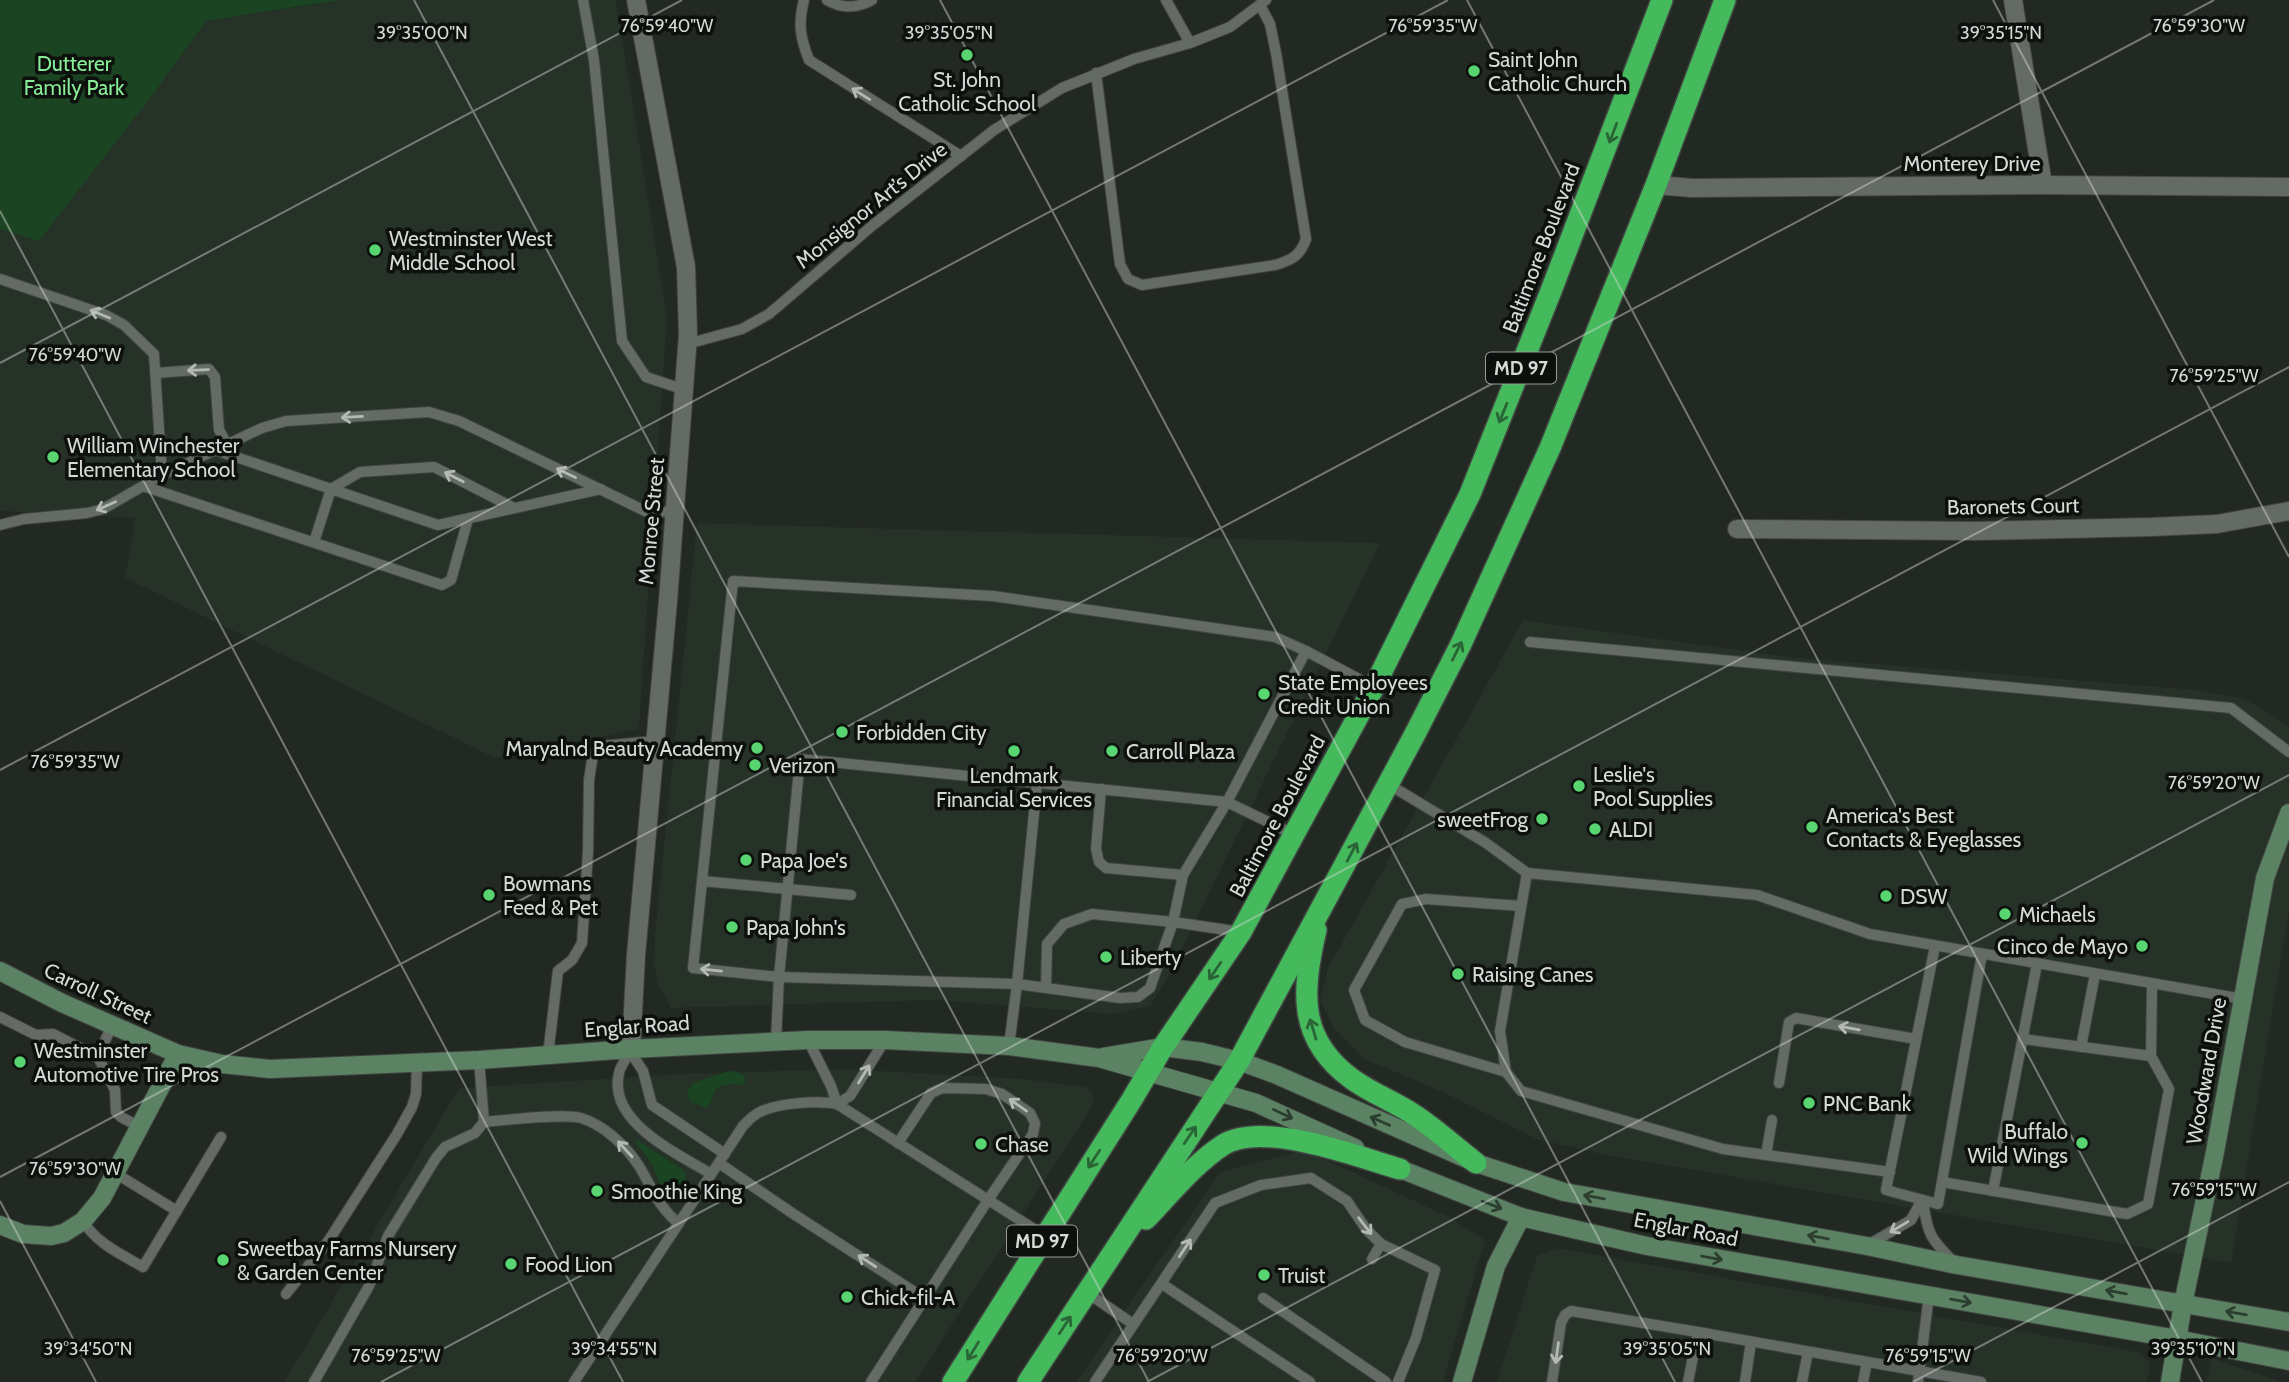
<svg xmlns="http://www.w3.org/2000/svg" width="2289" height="1382" viewBox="0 0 2289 1382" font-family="Cabin,sans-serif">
<rect width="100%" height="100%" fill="#222822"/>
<g fill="#263127">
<path d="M 343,0 L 616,0 L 667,317 L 639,729 L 495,758 L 125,578 L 135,518 L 0,511 L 0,229 L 39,241 L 206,21 Z"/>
<path d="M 697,523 L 1380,543 L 1169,975 L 1150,1006 L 1114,1014 L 933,1000 L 671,1008 L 659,987 L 654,966 L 655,934 Z"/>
<path d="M 1523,620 L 1788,657 L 2198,690 L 2245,699 L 2289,726 L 2289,912 L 2231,1263 L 1606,1155 L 1536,1139 L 1445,1093 L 1364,1059 L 1334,1029 L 1320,999 L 1328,968 Z"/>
<path d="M 846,1069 L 1023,1079 L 1086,1087 L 1092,1092 L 1094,1101 L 1091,1108 L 915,1382 L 284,1382 L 459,1088 L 680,1074 Z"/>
<path d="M 1305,1150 L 1443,1214 L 1485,1240 L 1443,1382 L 1076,1382 L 1220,1172 Z"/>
<path d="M 1558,1248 L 2142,1353 L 2150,1364 L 2147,1382 L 1497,1382 L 1537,1255 Z"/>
<path d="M 2212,1358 L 2281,1382 L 2206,1382 Z"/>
</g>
<g fill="#1a4422">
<path d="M 0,0 L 341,0 L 206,21 L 151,97 L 39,241 L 0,229 Z"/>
<path d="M 734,1071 L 744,1075 L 746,1081 L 743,1085 C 735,1085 721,1081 715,1091 C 711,1098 713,1102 707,1108 L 690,1102 L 687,1093 L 693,1083 L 725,1072 Z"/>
<path d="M 632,1137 L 684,1170 L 688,1185 L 683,1196 L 675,1198 L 664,1193 L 651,1163 Z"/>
</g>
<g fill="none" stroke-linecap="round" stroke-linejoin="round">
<g stroke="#404541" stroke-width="12">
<g id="lane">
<path d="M 583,0 L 594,60 L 622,341 L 646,377 L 685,390"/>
<path d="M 804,0 C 798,24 800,37 809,60 L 961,156"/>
<path d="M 827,0 C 842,9 858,8 872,0"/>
<path d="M 1166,0 L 1190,43"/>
<path d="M 1096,73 L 1120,264 L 1128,279 L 1142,285 L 1275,265 C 1292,260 1300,256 1306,239 L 1276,53 L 1270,24 L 1260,5"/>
<path d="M 0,279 L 106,315 L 124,325 L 154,354 L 162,475 L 103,509 L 87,513 L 24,519 L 0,525"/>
<path d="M 687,344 L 742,329 L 769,314 L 873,225 L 994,130 L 1062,88 L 1134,59 L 1190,43 L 1230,27 L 1266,0"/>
<path d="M 156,373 L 209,369 L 215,377 L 219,430 L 227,444"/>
<path d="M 215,450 L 438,525 L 601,489"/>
<path d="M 162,475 L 262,428 L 286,421 L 429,412 L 459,421 L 645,511 L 675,512"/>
<path d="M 143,486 L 442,585 L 451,580 L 468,519"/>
<path d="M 314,542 L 331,489 L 360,472 L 434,467 L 514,508"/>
<path d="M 1530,642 L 2231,708 L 2289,752"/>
<path d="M 1037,783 L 1017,984 L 1046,988 L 1047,944 L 1064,924 L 1092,914 L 1173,922 L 1241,932"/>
<path d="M 1388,784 L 1486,843 L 1527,873 L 1757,895 L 1870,934 L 2243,999"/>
<path d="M 1101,789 L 1096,849 L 1099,862 L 1106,868 L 1183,875"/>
<path d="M 1527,873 L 1500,1031 L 1506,1072 L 1521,1091 L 1723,1149 L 1890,1172"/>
<path d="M 702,881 L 733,581 L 993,596 L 1275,637 L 1306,651 L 1374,687"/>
<path d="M 851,895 L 702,881 L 693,968 L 779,977 L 1017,984 L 1009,1046"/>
<path d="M 1935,946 L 1886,1190 L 1938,1204 L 1982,954"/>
<path d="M 1046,988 L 1120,998 L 1138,997 L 1150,988 L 1173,922 L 1183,875 L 1227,802 L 1306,651"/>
<path d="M 0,1017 L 36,1035 L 53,1034 L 98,1057 L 115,1090 L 116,1112 L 121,1117 L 140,1127"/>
<path d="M 2023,1039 L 2151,1056"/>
<path d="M 808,1040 L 831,1086 L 837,1104"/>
<path d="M 776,1041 L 779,977 L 800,759 L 1227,802 L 1295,835"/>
<path d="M 2081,1047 L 2095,974"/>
<path d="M 631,1049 C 628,1057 621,1064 619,1073 C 607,1122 677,1153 711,1174"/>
<path d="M 631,1049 L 633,1056 L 643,1071 L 652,1105 L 725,1154"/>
<path d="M 548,1055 L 558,971 L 572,960 L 582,943 L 588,852 L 589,780 L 593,754 L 601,746 L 655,741"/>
<path d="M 98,1057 L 112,1025"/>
<path d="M 1506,1072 L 1405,1042 L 1365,1020 L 1354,990 L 1402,904 L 1426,899 L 1521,906"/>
<path d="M 1779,1083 L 1789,1022 L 1796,1018 L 1916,1039"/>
<path d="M 837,1104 L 850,1096 L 885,1040"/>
<path d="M 484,1122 C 507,1120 562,1113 581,1118 C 604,1125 626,1146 639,1166 C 653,1189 657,1205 678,1223"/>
<path d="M 1766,1155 L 1772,1120"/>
<path d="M 719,1163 L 792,1213 L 924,1298"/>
<path d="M 115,1173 L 177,1211"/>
<path d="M 1942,1182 L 2127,1214 L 2148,1204 L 2169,1089 L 2151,1056 L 2152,984"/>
<path d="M 1993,1191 L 2037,964"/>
<path d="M 1923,1200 C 1927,1233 1930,1239 1954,1262"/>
<path d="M 83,1221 C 97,1244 121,1254 143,1267 L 221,1137"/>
<path d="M 1868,1245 L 1911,1220 L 1922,1200"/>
<path d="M 1372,1259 L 1381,1244"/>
<path d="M 1162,1284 L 1310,1382"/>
<path d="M 1086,1292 L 1133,1324"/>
<path d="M 286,1294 L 329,1240 L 397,1134 L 412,1107 L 416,1094 L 417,1062"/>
<path d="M 1263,1298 L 1386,1382"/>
<path d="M 314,1382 L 369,1286 L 388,1236 L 436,1158 L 445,1147 L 475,1133 L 484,1122 L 479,1060"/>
<path d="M 574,1382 L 743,1126 C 749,1120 753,1115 760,1112 C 778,1103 818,1100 837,1104 L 1045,1236"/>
<path d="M 871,1382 L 988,1200 L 1033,1134 L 1035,1123 L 1030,1113 L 1002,1094 L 986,1089 L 943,1088 L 931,1093 L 898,1143"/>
<path d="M 1095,1382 L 1215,1203 L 1261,1185 L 1311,1178 L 1347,1201 L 1366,1229 L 1381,1244 L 1435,1270 L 1416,1338 L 1398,1382"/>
<path d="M 1552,1382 L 1561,1323 L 1565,1315 L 1571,1311 L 1698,1332"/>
<path d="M 1688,1382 L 1698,1332 L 1981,1382"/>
<path d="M 1745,1382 L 1751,1342"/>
<path d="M 1802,1382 L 1808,1352"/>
<path d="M 1863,1382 L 1867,1362"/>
<path d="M 1918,1382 L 1929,1295"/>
</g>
</g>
<g stroke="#404541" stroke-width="20">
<g id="street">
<path d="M 2013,0 L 2043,185"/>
<path d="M 1656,185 L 1692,188 L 2043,185 L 2289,187"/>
<path d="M 1737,529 L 1976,531 L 2151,527 L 2217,524 L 2289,511"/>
<path d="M 631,1049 L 636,955 L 668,601 L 688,335 L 686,267 L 636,0"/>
</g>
</g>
<g stroke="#404541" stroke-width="20">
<g id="secondary">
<path d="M 0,971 L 62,1003 L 178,1054 L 222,1064 L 270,1069 L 479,1060 L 631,1049 L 808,1040 L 885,1040 L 1009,1046 L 1099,1058 L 1256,1103 L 1355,1148"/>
<path d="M 1103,1057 L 1163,1047 L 1202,1052 L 1239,1061 L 1277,1075 L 1476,1163 L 1564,1192 L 1867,1246 L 1957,1265 L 2289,1322"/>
<path d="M 1390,1165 L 1521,1217 L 1647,1246 L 2177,1339 L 2289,1361"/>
<path d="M 0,1225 L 23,1234 L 51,1236 L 64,1233 L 83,1221 L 102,1198 L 178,1054"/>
<path d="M 1462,1382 L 1496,1266 L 1521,1217"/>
<path d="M 2170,1382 L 2183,1304 L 2215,1152 L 2265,878 L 2289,813"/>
</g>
</g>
<g stroke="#404541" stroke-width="24">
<g id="highway">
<path d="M 1316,930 C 1302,991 1297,1039 1352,1079 C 1371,1093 1393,1101 1413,1114 C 1435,1128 1455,1147 1476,1163"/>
<path d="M 1146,1219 C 1170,1194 1194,1164 1223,1145 C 1263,1120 1358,1157 1400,1169"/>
<path d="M 953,1382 L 1131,1101 L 1163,1047 L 1241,932 L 1374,687 L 1470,494 L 1551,291 L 1662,0"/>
<path d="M 1028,1382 L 1239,1061 L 1415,734 L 1461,644 L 1550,448 L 1656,185 L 1725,0"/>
</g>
</g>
<use href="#lane" stroke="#646b65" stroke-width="10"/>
<use href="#street" stroke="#646b65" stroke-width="18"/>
<use href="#secondary" stroke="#5b8363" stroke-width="18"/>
<use href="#highway" stroke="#45ba5d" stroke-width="21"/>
</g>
<defs><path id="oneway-shaft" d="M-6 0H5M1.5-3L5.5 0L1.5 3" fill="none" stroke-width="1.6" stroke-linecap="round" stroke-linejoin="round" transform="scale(1.75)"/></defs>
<g stroke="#b3b9b4">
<use href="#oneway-shaft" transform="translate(861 94) rotate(-148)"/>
<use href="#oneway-shaft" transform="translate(100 314) rotate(-158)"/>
<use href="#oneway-shaft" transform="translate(198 370) rotate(178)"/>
<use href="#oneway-shaft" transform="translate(352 417) rotate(177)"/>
<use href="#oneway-shaft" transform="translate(566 473) rotate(-154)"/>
<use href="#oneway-shaft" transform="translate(454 477) rotate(-153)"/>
<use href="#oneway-shaft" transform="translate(106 506) rotate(156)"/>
<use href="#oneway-shaft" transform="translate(711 970) rotate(-174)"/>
<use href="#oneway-shaft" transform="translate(1849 1028) rotate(-170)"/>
<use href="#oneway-shaft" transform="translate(864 1074) rotate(-58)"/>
<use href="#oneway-shaft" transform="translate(1018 1105) rotate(-145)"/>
<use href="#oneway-shaft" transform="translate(625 1149) rotate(-133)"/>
<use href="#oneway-shaft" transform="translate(1365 1226) rotate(52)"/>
<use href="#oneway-shaft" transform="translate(1899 1227) rotate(149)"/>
<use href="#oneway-shaft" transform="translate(1185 1248) rotate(-57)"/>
<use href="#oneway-shaft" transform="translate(867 1261) rotate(-147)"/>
<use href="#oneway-shaft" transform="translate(1557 1353) rotate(98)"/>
</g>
<g stroke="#296535">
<use href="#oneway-shaft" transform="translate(1613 133) rotate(111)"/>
<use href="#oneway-shaft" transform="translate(1503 413) rotate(112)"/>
<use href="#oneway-shaft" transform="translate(1457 651) rotate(-63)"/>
<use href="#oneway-shaft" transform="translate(1352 852) rotate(-62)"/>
<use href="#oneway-shaft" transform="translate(1215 971) rotate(124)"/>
<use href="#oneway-shaft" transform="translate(1313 1029) rotate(-107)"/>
<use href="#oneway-shaft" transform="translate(1190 1135) rotate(-56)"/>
<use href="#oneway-shaft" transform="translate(1094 1159) rotate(123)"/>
<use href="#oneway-shaft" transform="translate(1065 1325) rotate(-57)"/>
<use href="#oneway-shaft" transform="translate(973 1351) rotate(122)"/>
</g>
<g stroke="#2c3e2f">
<use href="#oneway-shaft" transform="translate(1283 1114) rotate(25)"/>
<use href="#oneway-shaft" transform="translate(1380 1121) rotate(-156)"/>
<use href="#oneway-shaft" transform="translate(1594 1197) rotate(-170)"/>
<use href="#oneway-shaft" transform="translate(1492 1205) rotate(21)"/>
<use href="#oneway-shaft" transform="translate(1818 1237) rotate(-170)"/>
<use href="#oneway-shaft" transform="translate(1712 1258) rotate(10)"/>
<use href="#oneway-shaft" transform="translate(2116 1292) rotate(-170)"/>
<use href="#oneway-shaft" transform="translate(1961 1301) rotate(10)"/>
<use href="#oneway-shaft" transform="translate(2236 1313) rotate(-170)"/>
</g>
<path fill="none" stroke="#d5dad6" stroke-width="2" stroke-opacity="0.45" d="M 414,0 L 1149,1382M 940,0 L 1675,1382M 1467,0 L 2202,1382M 1993,0 L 2289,557M 0,211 L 623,1382M 0,363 L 682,0M 0,770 L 1448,0M 0,1177 L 2214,0M 0,1201 L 96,1382M 381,1382 L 2289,367M 1147,1382 L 2289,775M 1913,1382 L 2289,1182"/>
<g fill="#58d570" stroke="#0d100d" stroke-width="2.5">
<circle cx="967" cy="55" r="7"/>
<circle cx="1474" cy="71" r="7"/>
<circle cx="375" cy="250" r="7"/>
<circle cx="53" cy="457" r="7"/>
<circle cx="1264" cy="694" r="7"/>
<circle cx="842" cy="732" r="7"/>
<circle cx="757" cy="748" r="7"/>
<circle cx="1014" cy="751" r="7"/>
<circle cx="1112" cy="751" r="7"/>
<circle cx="755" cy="765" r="7"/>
<circle cx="1579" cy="786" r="7"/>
<circle cx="1542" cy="819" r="7"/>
<circle cx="1812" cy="827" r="7"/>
<circle cx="1595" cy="829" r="7"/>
<circle cx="746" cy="860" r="7"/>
<circle cx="489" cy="895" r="7"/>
<circle cx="1886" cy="896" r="7"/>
<circle cx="2005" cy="914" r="7"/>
<circle cx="732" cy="927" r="7"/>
<circle cx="2142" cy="946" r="7"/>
<circle cx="1106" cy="957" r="7"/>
<circle cx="1458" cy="974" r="7"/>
<circle cx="20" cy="1062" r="7"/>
<circle cx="1809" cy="1103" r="7"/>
<circle cx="2082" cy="1143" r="7"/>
<circle cx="981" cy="1144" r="7"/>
<circle cx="597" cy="1191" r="7"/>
<circle cx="223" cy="1260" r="7"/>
<circle cx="511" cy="1264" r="7"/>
<circle cx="1264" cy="1275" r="7"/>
<circle cx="847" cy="1297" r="7"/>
</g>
<g text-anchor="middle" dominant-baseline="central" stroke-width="7" stroke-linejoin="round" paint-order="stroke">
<g fill="#0d100d" stroke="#999d9a" stroke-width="2">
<rect x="1486" y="352.5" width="70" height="31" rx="5"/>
<rect x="1007" y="1225.5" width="70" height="31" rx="5"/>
</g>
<g font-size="19" font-weight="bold" fill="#d5dad6">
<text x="1521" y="368">MD 97</text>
<text x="1042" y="1241">MD 97</text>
</g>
<g font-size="21" fill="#d5dad6" stroke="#0d100d" text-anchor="start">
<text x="1488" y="59">Saint John<tspan x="1488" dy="24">Catholic Church</tspan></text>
<text x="967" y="79" text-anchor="middle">St. John<tspan x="967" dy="24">Catholic School</tspan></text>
<text x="389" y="238">Westminster West<tspan x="389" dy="24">Middle School</tspan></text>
<text x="67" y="445">William Winchester<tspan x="67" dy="24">Elementary School</tspan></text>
<text x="1278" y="682">State Employees<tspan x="1278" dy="24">Credit Union</tspan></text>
<text x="856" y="732">Forbidden City</text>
<text x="743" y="748" text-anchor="end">Maryalnd Beauty Academy</text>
<text x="1126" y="751">Carroll Plaza</text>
<text x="769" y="765">Verizon</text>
<text x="1593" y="774">Leslie's<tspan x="1593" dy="24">Pool Supplies</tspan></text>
<text x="1014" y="775" text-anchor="middle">Lendmark<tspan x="1014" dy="24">Financial Services</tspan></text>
<text x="1826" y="815">America's Best<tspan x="1826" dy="24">Contacts &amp; Eyeglasses</tspan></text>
<text x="1528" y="819" text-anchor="end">sweetFrog</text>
<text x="1609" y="829">ALDI</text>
<text x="760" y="860">Papa Joe's</text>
<text x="503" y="883">Bowmans<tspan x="503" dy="24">Feed &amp; Pet</tspan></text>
<text x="1900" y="896">DSW</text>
<text x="2019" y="914">Michaels</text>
<text x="746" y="927">Papa John's</text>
<text x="2128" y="946" text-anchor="end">Cinco de Mayo</text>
<text x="1120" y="957">Liberty</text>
<text x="1472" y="974">Raising Canes</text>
<text x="34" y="1050">Westminster<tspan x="34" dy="24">Automotive Tire Pros</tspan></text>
<text x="1823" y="1103">PNC Bank</text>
<text x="2068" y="1131" text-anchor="end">Buffalo<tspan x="2068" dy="24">Wild Wings</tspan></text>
<text x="995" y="1144">Chase</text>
<text x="611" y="1191">Smoothie King</text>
<text x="237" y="1248">Sweetbay Farms Nursery<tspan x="237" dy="24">&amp; Garden Center</tspan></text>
<text x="525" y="1264">Food Lion</text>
<text x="1278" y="1275">Truist</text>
<text x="861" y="1297">Chick-fil-A</text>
</g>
<g font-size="21" fill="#87ed96" stroke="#0d100d">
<text x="74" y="63">Dutterer<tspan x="74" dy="24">Family Park</tspan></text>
</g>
<g font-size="21" fill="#d5dad6" stroke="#0d100d">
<text x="1972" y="163">Monterey Drive</text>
<text transform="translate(871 205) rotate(-39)">Monsignor Art’s Drive</text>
<text transform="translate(1541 248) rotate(-69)">Baltimore Boulevard</text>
<text transform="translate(2013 506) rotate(-1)">Baronets Court</text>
<text transform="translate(651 521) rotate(-85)">Monroe Street</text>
<text transform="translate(1277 816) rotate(-62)">Baltimore Boulevard</text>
<text transform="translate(98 993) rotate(25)">Carroll Street</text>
<text transform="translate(637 1026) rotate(-4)">Englar Road</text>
<text transform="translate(2206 1071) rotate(-80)">Woodward Drive</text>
<text transform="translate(1686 1229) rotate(11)">Englar Road</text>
</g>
</g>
<g font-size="18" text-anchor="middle" fill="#d5dad6" stroke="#0d100d" stroke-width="7" stroke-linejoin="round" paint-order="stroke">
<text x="667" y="32">76°59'40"W</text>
<text x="1433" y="32">76°59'35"W</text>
<text x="2199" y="32">76°59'30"W</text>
<text x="422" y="39">39°35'00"N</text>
<text x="949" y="39">39°35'05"N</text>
<text x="2001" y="39">39°35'15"N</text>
<text x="75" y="361">76°59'40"W</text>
<text x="2214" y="382">76°59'25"W</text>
<text x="75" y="768">76°59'35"W</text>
<text x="2214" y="789">76°59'20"W</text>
<text x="75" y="1175">76°59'30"W</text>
<text x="2214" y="1196">76°59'15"W</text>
<text x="88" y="1355">39°34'50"N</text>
<text x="614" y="1355">39°34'55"N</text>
<text x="1667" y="1355">39°35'05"N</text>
<text x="2193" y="1355">39°35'10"N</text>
<text x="396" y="1362">76°59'25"W</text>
<text x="1162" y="1362">76°59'20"W</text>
<text x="1928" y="1362">76°59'15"W</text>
</g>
</svg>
